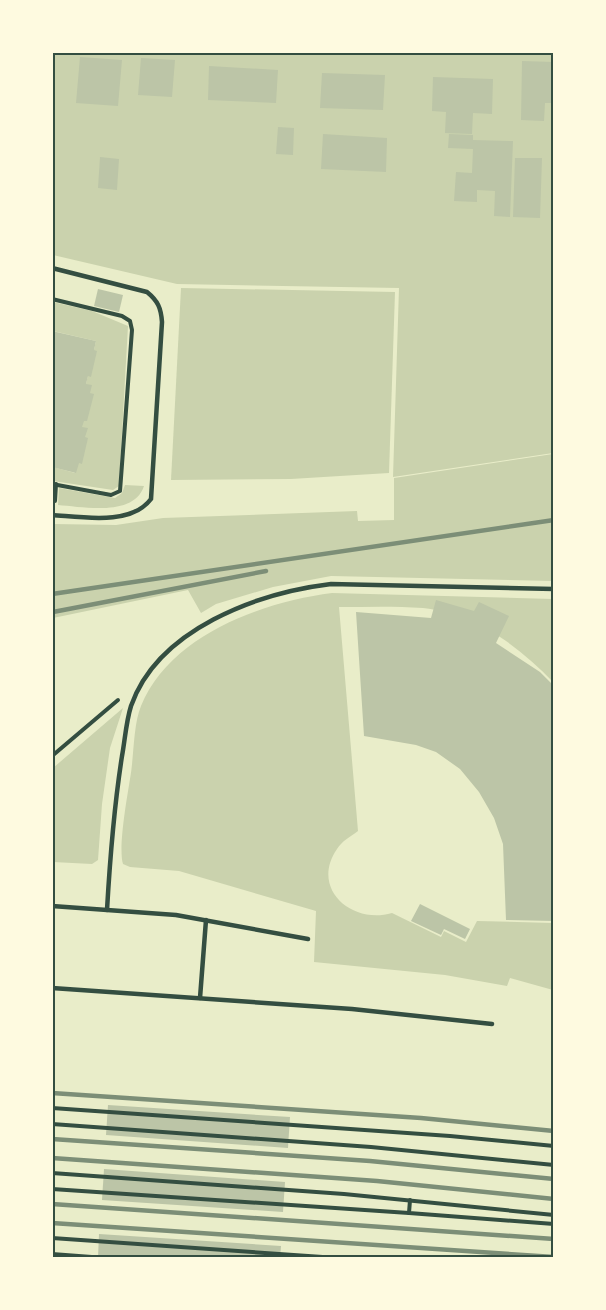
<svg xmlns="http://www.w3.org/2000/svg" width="606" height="1310" viewBox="0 0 606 1310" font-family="'Open Sans',sans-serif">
<rect width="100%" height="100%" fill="#e9edc9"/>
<g fill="#cad2ad">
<path d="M 53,53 L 553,53 L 553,453 L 393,477 L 399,288 L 177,284 L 53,255 Z"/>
<path d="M 181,288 L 395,292 L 389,473 L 291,479 L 171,480 Z"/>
<path d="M 53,302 L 92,311 L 128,326 L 119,486 L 113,490 L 53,481 L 53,467 L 75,473 L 68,461 L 96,341 L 53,331 Z"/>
<path d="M 553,454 L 553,581 L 331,576 L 273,587 L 216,604 L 201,613 L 188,590 L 53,618 L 53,524 L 116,525 L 163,518 L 357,511 L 358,521 L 394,520 L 394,478 Z"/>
<path d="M 125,485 L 144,486 C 134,517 84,507 58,505 L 59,488 L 115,498 L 122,493 Z"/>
<path d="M 332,593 L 553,599 L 553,682 C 519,646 474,613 423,608 C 395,606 367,607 339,607 L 358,831 C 350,837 342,841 337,849 C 310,888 351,925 392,913 L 441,937 L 444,931 L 466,942 L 477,921 L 553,923 L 553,990 L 510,978 L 507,986 L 445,975 L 314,962 L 316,911 L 179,871 L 130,867 L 123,864 C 118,848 127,798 130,779 C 134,758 133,725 141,706 C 170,635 262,602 332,593 Z"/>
<path d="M 123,708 L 110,748 L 102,804 L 98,860 L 92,864 L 53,862 L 53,768 Z"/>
</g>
<g fill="#bcc5a7">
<path d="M 80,57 L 122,60 L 118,106 L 76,103 Z"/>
<path d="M 141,58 L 175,60 L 172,97 L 138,95 Z"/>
<path d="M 522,61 L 554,62 L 553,103 L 545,103 L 544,121 L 521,120 Z"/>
<path d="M 209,66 L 278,70 L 276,103 L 208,100 Z"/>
<path d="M 322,73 L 385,75 L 383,110 L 320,108 Z"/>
<path d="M 433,77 L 493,79 L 492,114 L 473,113 L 472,134 L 445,133 L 446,112 L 432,111 Z"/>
<path d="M 278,127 L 294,128 L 293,155 L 276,154 Z"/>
<path d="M 323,134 L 387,138 L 386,172 L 321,169 Z"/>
<path d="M 449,134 L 473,135 L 473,140 L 513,141 L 510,217 L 494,216 L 495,191 L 477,190 L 477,202 L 454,201 L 456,172 L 472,173 L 473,149 L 448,148 Z"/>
<path d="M 100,157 L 119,159 L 117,190 L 98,188 Z"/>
<path d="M 515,158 L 542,158 L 540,218 L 513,217 Z"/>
<path d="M 98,289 L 123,295 L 119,312 L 94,306 Z"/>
<path d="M 52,331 L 96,341 L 94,350 L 97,351 L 91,377 L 88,376 L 86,384 L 92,385 L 90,393 L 94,394 L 87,421 L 84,421 L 82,427 L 88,428 L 85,437 L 88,438 L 82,464 L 79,463 L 76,473 L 52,467 Z"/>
<path d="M 436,600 L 474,611 L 479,602 L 509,616 L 496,643 L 540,672 L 554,686 L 554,921 L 506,920 L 503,844 L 494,818 L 479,792 L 460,769 L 436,752 L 416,745 L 364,736 L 356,612 L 431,618 Z"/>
<path d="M 420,904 L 470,929 L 465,939 L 444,929 L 441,935 L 411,921 Z"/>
<path d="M 108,1105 L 290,1117 L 288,1148 L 106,1135 Z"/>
<path d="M 104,1169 L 285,1182 L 283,1212 L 102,1200 Z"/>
<path d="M 99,1234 L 281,1246 L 280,1258 L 98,1258 Z"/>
</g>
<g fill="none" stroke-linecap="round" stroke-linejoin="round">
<g stroke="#344e41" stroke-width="4">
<path d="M 52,299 L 122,316 L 130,321 L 132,330 L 120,491 L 111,495 L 52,484"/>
<path d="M 55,501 L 56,484"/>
<path d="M 52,756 L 118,700"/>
<path d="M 52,1108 L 450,1136 L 554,1146"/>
<path d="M 52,1124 L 371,1147 L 554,1165"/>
<path d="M 52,1173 L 344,1194 L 554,1215"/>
<path d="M 52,1189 L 409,1213"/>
<path d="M 410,1200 L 409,1213 L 554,1224"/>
<path d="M 52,1238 L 337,1258"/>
<path d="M 52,1254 L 105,1258"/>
</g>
<g stroke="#344e41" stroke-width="4.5">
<path d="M 52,268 L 147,292 C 158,301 161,308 162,322 L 151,499 C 131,526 82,517 52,515"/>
<path d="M 52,906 L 176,915 L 308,939"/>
<path d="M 107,910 C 110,858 114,807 122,756 C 125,740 126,722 131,706 C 158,629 257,593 331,584 L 554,589"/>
<path d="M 52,988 L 352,1009 L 492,1024"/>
<path d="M 200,998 L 206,920"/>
</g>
<g stroke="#7c8e77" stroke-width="4.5">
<path d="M 52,594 L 554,520"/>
<path d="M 53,612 L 266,571"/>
<path d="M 52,1093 L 421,1118 L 554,1131"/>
<path d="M 52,1139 L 370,1161 L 554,1179"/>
<path d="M 52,1158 L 377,1181 L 554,1199"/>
<path d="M 52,1204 L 554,1239"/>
<path d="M 52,1223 L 554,1257"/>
</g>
</g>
<rect width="606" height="1310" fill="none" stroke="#fefae0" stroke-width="108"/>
<rect x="54" y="54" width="498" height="1202" fill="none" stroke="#344e41" stroke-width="2"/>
</svg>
